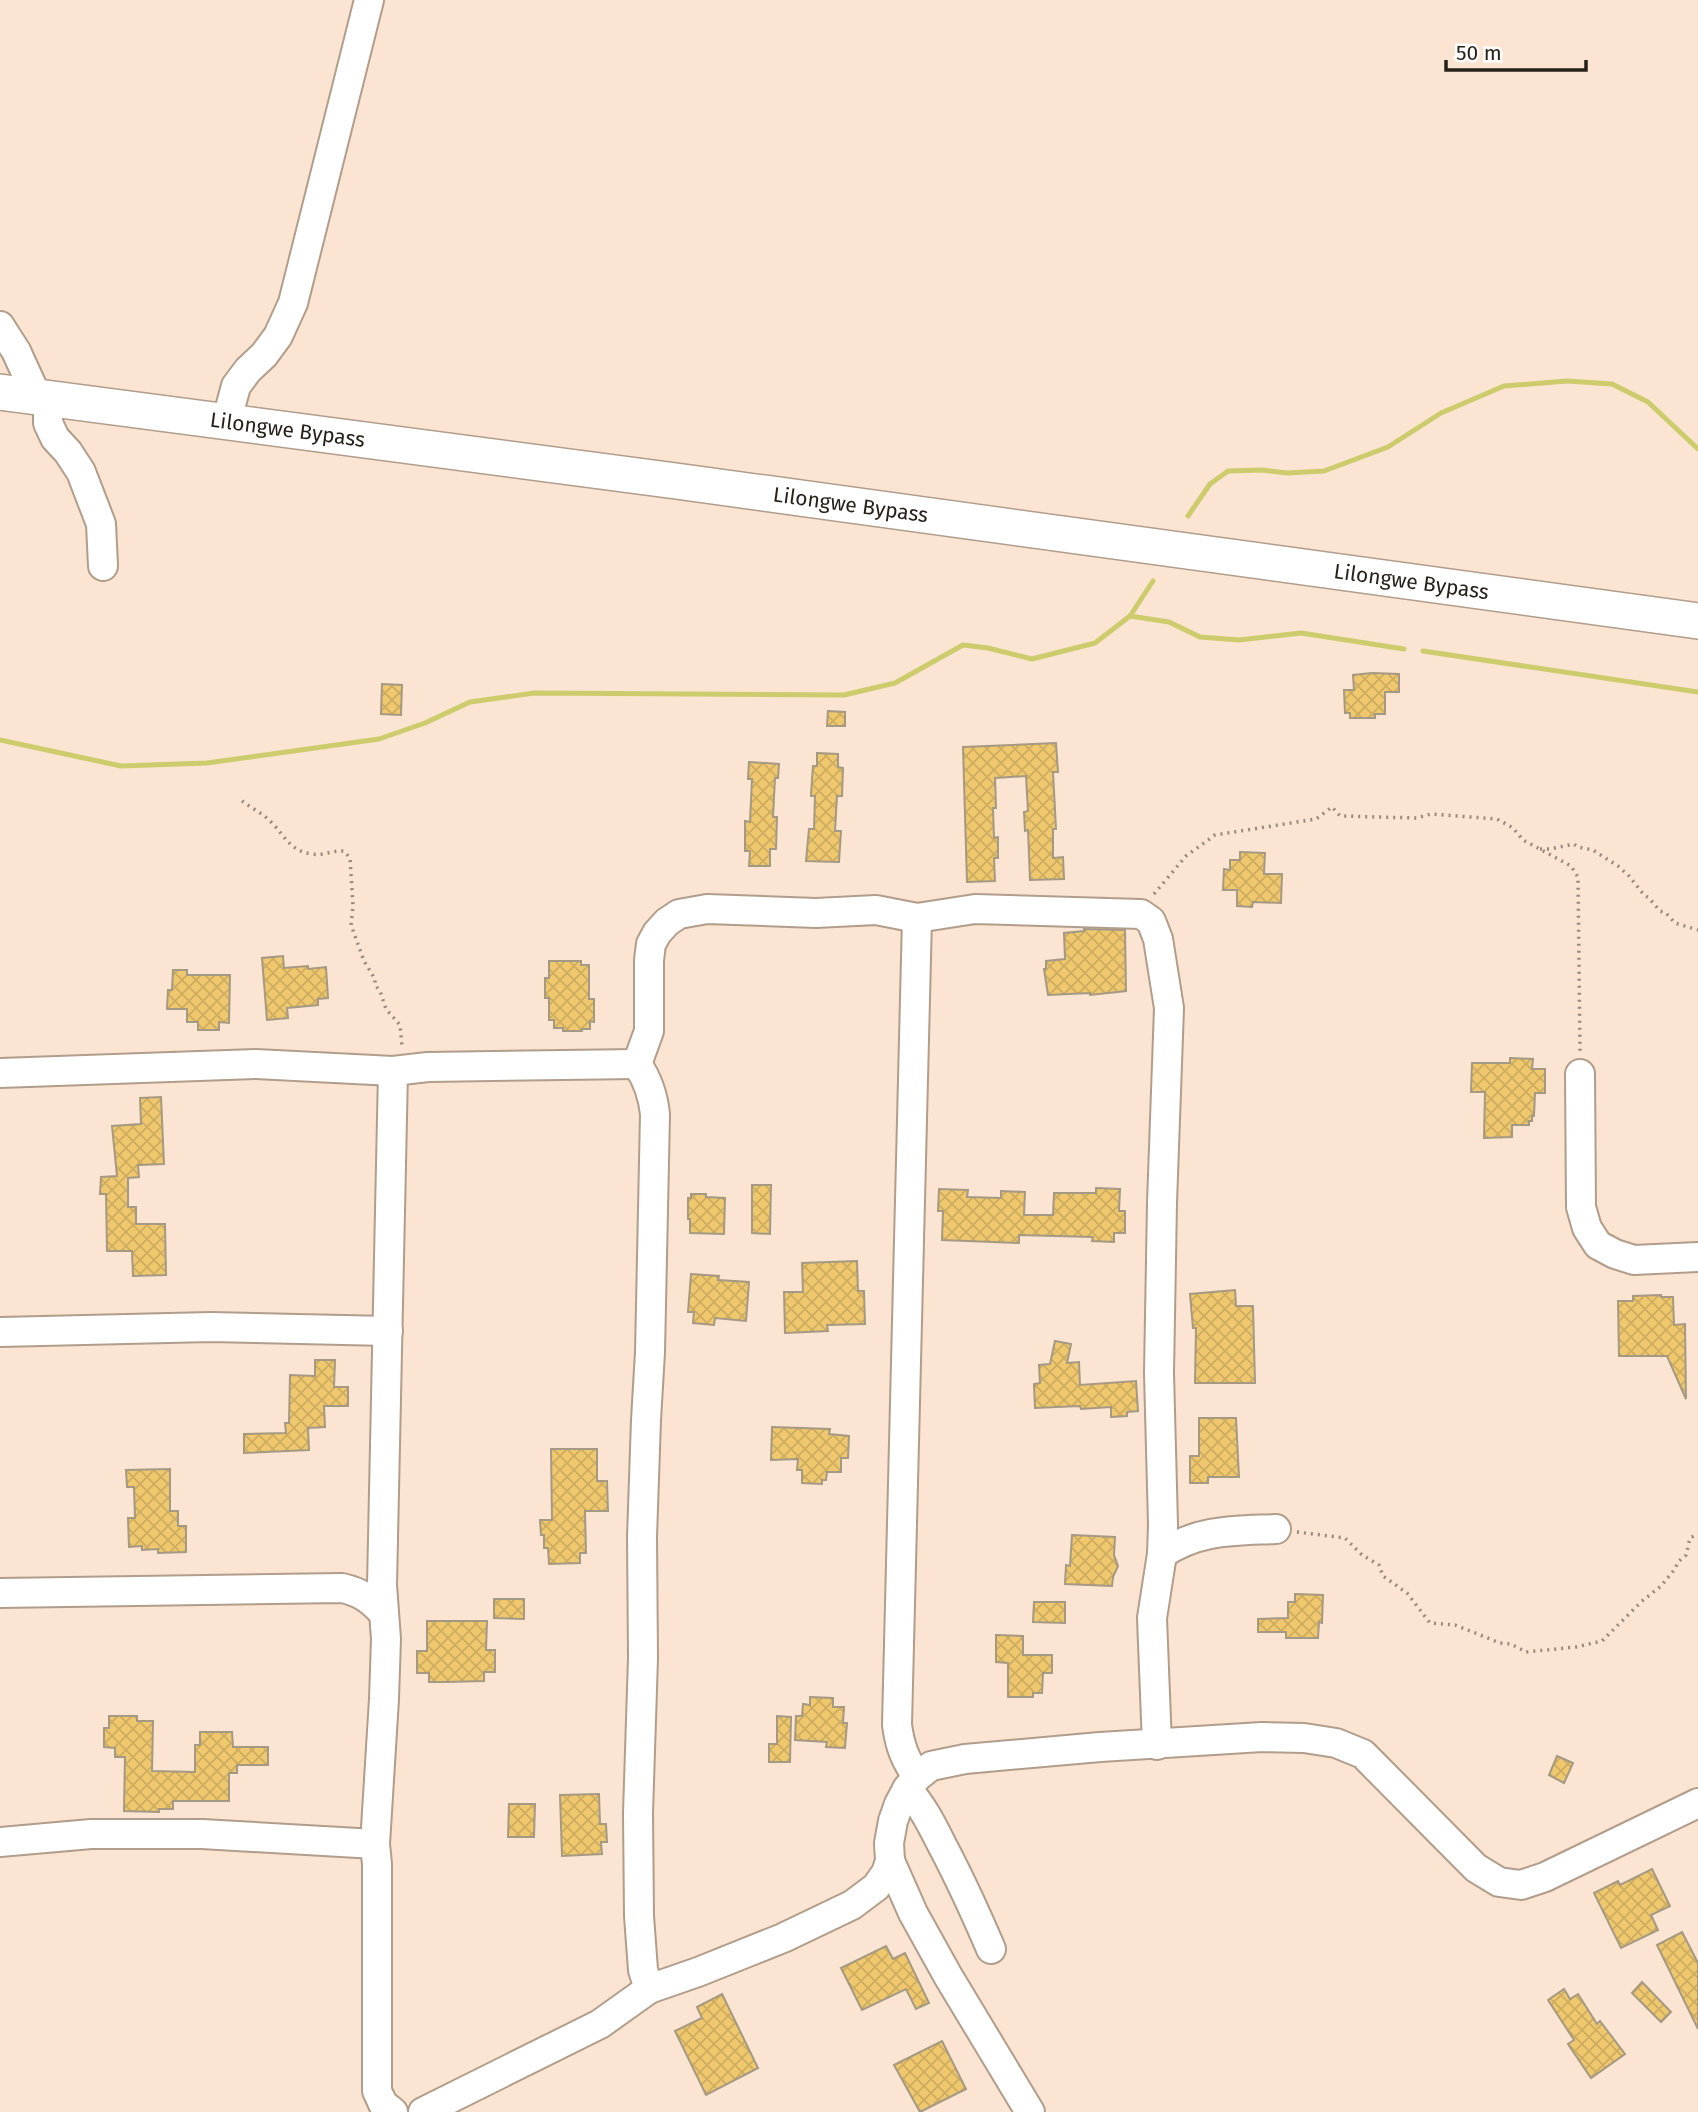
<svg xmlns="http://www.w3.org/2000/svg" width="1698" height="2112" viewBox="0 0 1698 2112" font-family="'Fira Sans',sans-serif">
<defs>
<pattern id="building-cross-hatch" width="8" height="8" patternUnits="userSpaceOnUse" patternTransform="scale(1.75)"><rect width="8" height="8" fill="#efc86e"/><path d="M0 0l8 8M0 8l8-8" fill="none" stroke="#cdac5f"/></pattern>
</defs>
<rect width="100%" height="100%" fill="#fbe4d1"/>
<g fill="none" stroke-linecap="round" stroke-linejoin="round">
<g stroke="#cccc6d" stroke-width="5">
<path d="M 1188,516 L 1210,484 L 1228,471 L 1262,470 L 1287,473 L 1324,471 L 1388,447 L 1441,413 L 1504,386 L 1567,381 L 1612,384 L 1648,402 L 1698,449"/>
<path d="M 1130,616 L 1169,622 L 1200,637 L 1239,640 L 1301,633 L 1404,649"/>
<path d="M 1423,651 L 1698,692"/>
<path d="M 0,740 L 121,766 L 207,763 L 379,739 L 425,723 L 470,702 L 534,693 L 844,695 L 895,683 L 963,645 L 988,648 L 1032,659 L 1095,643 L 1130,616 L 1153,581"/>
</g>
</g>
<g fill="url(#building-cross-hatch)" stroke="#a49982" stroke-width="2">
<path d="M 1372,673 L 1399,674 L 1399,692 L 1385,692 L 1385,714 L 1375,714 L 1375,718 L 1350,718 L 1350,713 L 1345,713 L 1344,690 L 1354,690 L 1353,675 Z"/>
<path d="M 382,684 L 402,685 L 401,715 L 381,714 Z"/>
<path d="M 828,711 L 845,712 L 845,726 L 827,726 Z"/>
<path d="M 1056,743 L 1058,772 L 1053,772 L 1056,829 L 1053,829 L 1053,858 L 1063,857 L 1064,879 L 1030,880 L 1028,830 L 1025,831 L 1024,812 L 1028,811 L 1026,776 L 995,778 L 996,808 L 993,808 L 994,838 L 998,837 L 998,858 L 994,858 L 995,881 L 967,882 L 963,747 Z"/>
<path d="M 817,753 L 838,754 L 838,767 L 843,768 L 842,796 L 837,796 L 835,831 L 841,831 L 839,862 L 806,861 L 809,829 L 814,829 L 815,796 L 811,796 L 812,779 L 813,766 L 817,766 Z"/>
<path d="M 749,762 L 779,764 L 778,778 L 775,778 L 773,817 L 777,817 L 776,849 L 770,849 L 770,866 L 749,866 L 750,851 L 745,851 L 745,821 L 750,822 L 752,779 L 748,779 Z"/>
<path d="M 1240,852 L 1265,853 L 1264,874 L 1282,874 L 1281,903 L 1253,902 L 1252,907 L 1237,906 L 1237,890 L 1223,890 L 1224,869 L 1230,870 L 1230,860 L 1240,860 Z"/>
<path d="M 1084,929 L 1125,930 L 1126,991 L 1090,995 L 1090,993 L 1048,995 L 1044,969 L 1046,969 L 1046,961 L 1065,959 L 1064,933 L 1084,931 Z"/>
<path d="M 283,956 L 284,968 L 308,966 L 308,969 L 326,967 L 328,998 L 318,999 L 318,1005 L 287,1008 L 288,1018 L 267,1020 L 262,958 Z"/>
<path d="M 549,961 L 581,961 L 581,965 L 589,965 L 589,999 L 594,999 L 594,1022 L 590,1021 L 590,1029 L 582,1029 L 582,1031 L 563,1031 L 563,1028 L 554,1028 L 554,1020 L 549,1020 L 549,998 L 545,998 L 545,978 L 549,978 Z"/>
<path d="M 173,970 L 187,970 L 187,975 L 230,975 L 229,1023 L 219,1022 L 219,1030 L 198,1030 L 198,1022 L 187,1022 L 187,1009 L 167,1009 L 168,990 L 172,990 Z"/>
<path d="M 1510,1058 L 1533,1059 L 1532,1069 L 1545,1069 L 1545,1093 L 1535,1093 L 1534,1116 L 1532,1116 L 1532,1121 L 1529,1121 L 1529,1125 L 1512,1125 L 1512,1137 L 1484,1138 L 1485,1092 L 1471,1092 L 1472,1063 L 1510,1063 Z"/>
<path d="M 161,1097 L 164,1164 L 138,1165 L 139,1177 L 128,1178 L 128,1207 L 136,1207 L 136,1224 L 165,1224 L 166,1275 L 133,1276 L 132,1251 L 107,1251 L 106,1194 L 100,1194 L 101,1177 L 117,1176 L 112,1126 L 141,1124 L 140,1098 Z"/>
<path d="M 752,1185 L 771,1185 L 770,1234 L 752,1233 Z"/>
<path d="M 1096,1188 L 1120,1189 L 1119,1211 L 1125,1211 L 1125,1233 L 1114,1233 L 1114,1242 L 1092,1241 L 1093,1237 L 1019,1235 L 1019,1243 L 942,1240 L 943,1211 L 938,1211 L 939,1189 L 968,1190 L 967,1197 L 1001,1198 L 1001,1191 L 1025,1192 L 1024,1215 L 1053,1215 L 1054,1193 L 1096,1193 Z"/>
<path d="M 691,1194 L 706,1194 L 706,1197 L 725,1198 L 724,1234 L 690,1233 L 690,1219 L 688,1219 L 688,1198 L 691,1198 Z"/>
<path d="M 857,1261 L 858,1291 L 864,1291 L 865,1324 L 827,1325 L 828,1331 L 785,1333 L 784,1292 L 803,1292 L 802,1263 Z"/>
<path d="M 691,1274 L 719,1276 L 718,1280 L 749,1282 L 746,1321 L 715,1318 L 714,1325 L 693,1323 L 694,1312 L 688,1312 Z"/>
<path d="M 1235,1290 L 1236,1306 L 1253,1306 L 1255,1383 L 1195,1383 L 1196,1328 L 1193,1328 L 1190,1294 Z"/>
<path d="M 1661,1295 L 1661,1297 L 1673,1297 L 1674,1325 L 1685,1324 L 1686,1399 L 1667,1356 L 1619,1356 L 1618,1301 L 1633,1301 L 1633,1296 Z"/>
<path d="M 1055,1341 L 1071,1344 L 1067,1363 L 1079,1362 L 1080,1385 L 1136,1381 L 1138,1411 L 1127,1412 L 1127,1416 L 1111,1417 L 1111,1407 L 1081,1409 L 1080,1406 L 1035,1408 L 1034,1384 L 1040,1383 L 1039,1365 L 1050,1364 Z"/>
<path d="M 315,1360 L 335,1360 L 334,1387 L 348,1387 L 348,1406 L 324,1406 L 325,1427 L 308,1428 L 309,1450 L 244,1453 L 244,1434 L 286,1433 L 285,1423 L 289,1423 L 290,1375 L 315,1376 Z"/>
<path d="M 1199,1418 L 1236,1418 L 1239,1477 L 1208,1477 L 1208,1483 L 1190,1483 L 1190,1456 L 1199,1456 Z"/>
<path d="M 772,1427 L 830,1429 L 829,1434 L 849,1436 L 848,1458 L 841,1458 L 841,1472 L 827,1472 L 826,1480 L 822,1480 L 822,1484 L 802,1483 L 802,1470 L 797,1470 L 798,1459 L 771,1460 Z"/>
<path d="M 551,1449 L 597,1449 L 597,1481 L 607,1481 L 608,1511 L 585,1511 L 586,1553 L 580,1553 L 580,1563 L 549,1564 L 548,1548 L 544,1548 L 544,1535 L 541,1535 L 540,1520 L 552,1520 Z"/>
<path d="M 170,1469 L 170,1511 L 178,1511 L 178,1526 L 186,1526 L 186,1552 L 158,1553 L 158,1549 L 142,1550 L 142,1546 L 129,1547 L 128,1518 L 135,1518 L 134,1487 L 127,1487 L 126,1470 Z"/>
<path d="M 1072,1535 L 1115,1537 L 1114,1555 L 1118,1566 L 1113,1577 L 1112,1586 L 1065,1584 L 1066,1565 L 1070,1566 Z"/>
<path d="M 1295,1594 L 1323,1595 L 1322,1623 L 1319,1622 L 1318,1638 L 1286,1638 L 1286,1632 L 1258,1632 L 1258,1619 L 1288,1618 L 1288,1602 L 1295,1602 Z"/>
<path d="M 494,1599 L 524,1599 L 524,1619 L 494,1618 Z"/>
<path d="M 1034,1602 L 1065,1602 L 1065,1623 L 1033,1622 Z"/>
<path d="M 427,1621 L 487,1621 L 486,1650 L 495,1650 L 495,1672 L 484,1672 L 484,1681 L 445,1682 L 429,1682 L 429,1673 L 417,1673 L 417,1651 L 427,1651 Z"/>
<path d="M 996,1635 L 1023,1636 L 1023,1655 L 1052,1655 L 1052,1673 L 1043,1673 L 1042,1693 L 1033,1693 L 1033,1697 L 1008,1697 L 1008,1663 L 996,1662 Z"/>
<path d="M 810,1697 L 833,1698 L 833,1707 L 844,1707 L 843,1723 L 847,1723 L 845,1748 L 826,1747 L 827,1742 L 795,1740 L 796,1716 L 802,1716 L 803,1704 L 810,1705 Z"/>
<path d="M 109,1716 L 137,1716 L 137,1721 L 153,1721 L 152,1771 L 195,1772 L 195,1745 L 200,1745 L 200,1732 L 232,1732 L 233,1747 L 268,1747 L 268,1765 L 237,1765 L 237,1773 L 229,1773 L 229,1801 L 173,1801 L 173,1809 L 159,1809 L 159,1812 L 124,1811 L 125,1757 L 115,1757 L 115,1748 L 104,1747 L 104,1728 L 109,1728 Z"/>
<path d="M 777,1716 L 791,1717 L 790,1762 L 769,1762 L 769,1744 L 777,1744 Z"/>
<path d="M 1557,1756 L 1573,1763 L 1564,1783 L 1549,1775 Z"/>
<path d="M 599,1794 L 600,1824 L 606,1824 L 607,1842 L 601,1842 L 602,1854 L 562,1856 L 560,1795 Z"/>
<path d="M 509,1804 L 535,1804 L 534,1837 L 508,1837 Z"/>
<path d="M 1652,1869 L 1670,1906 L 1651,1915 L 1658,1930 L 1621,1948 L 1594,1893 L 1618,1881 L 1620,1885 Z"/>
<path d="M 1682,1932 L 1698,1963 L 1698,2029 L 1657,1945 Z"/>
<path d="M 886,1946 L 893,1959 L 905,1953 L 929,2003 L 916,2009 L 906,1989 L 862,2010 L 841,1968 Z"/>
<path d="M 1642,1982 L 1671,2012 L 1661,2022 L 1632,1993 Z"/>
<path d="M 1564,1989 L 1570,1999 L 1578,1994 L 1597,2024 L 1600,2021 L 1625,2054 L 1591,2078 L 1568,2044 L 1574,2040 L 1548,2000 Z"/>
<path d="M 722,1994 L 758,2068 L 706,2095 L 675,2031 L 702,2018 L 697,2007 Z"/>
<path d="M 942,2041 L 966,2089 L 920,2112 L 894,2065 Z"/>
</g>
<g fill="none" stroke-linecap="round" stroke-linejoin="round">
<g stroke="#b19d8b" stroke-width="32">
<g id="minor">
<path d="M 0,326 L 16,351 L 37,397"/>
<path d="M 48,398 L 48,423 L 55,438 L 68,452 L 81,472 L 101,524 L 103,566"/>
<path d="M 226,423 L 236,386 L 248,370 L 264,355 L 278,336 L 293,303 L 369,0"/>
<path d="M 637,1064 L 649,1031 L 649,960 L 651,944 L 657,933 L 667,922 L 679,914 L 707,909 L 816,913 L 876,910 L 917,918 L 975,909 L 1141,914 L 1151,921 L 1158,939 L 1169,1008 L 1162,1203 L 1159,1373 L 1163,1525 L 1162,1554 L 1152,1618 L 1157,1745"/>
<path d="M 637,1064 C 648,1080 653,1095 655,1114 L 650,1352 L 646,1420 L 642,1537 L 643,1658 L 638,1813 L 639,1916 L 643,1970 L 649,1989"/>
<path d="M 393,1071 L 382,1585 L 386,1639 L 384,1699 L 375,1844 L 377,1864 L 377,2091 L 383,2104 L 393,2112"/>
<path d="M 0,1073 L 256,1064 L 393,1071 L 428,1067 L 637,1064"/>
<path d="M 1580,1074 L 1581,1207 L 1587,1228 L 1598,1245 L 1615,1254 L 1634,1260 L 1698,1257"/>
<path d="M 0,1332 L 211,1327 L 388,1331"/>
<path d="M 1162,1554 C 1199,1529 1234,1531 1276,1529"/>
<path d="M 0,1593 L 342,1588 C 360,1592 371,1599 383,1613"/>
<path d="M 917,1777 C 905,1759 900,1747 897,1725 L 917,918"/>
<path d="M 907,1789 C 922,1805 932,1825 942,1845 C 960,1879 976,1914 991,1949"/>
<path d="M 0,1842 L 91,1834 L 202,1834 L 375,1844"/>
<path d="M 890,1861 L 913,1913 L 948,1976 L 1030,2112"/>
<path d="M 423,2112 L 600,2024 L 649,1989 L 698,1972 L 783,1938 L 852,1905 L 876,1887 L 886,1873 L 890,1861 L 889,1843 L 893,1821 L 899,1804 L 907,1789 L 917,1777 L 931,1766 L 965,1759 L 1100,1747 L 1262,1737 L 1304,1738 L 1336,1743 L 1363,1754 L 1476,1868 L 1499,1882 L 1521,1885 L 1545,1877 L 1698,1803"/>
</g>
</g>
<g stroke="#b19d8b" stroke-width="38">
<g id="major">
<path id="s1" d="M 0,392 L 676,481 L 1698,621"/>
</g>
</g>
<g stroke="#97887b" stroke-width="3.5" stroke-dasharray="2 5" stroke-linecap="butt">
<path d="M 242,801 C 251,808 262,813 270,821 C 284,834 289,851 312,854 C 324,856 333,850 344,851 L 350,858 L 353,906 L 351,925 L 364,961 L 375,979 L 375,985 L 380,991 L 386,1009 L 400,1025 L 402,1046"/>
<path d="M 1540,849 L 1550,849 L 1574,844 L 1578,847 L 1593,850 L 1618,866 L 1629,876 L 1644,895 L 1649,898 L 1660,911 L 1666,913 L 1675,923 L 1698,930"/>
<path d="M 1154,894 L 1186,856 L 1215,835 L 1316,819 L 1332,807 L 1340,816 L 1417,818 L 1431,814 L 1497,819 L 1513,828 L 1523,840 L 1571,866 L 1578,877 L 1580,1051"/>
<path d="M 1297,1532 L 1345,1538 L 1362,1555 L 1379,1565 L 1383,1576 L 1407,1593 L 1430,1623 L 1455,1625 L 1500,1643 L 1511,1644 L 1526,1652 L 1576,1647 L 1602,1641 L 1641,1602 L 1661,1586 L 1675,1569 L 1678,1562 L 1686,1555 L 1690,1538 L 1698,1534"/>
</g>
<use href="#minor" stroke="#fff" stroke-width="28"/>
<use href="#major" stroke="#fff" stroke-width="35"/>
</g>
<g text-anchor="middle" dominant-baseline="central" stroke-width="5" stroke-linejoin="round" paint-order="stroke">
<g font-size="21" fill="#272019" stroke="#fff">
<text stroke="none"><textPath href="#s1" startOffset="290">Lilongwe Bypass</textPath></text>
<text stroke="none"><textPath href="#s1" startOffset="858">Lilongwe Bypass</textPath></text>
<text stroke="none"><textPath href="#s1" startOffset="1424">Lilongwe Bypass</textPath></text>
</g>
</g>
<path d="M1446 60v10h140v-10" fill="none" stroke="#272019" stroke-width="3.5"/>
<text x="1456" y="60" font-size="21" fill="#272019" stroke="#ffffff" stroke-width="5" paint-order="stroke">50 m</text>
</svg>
